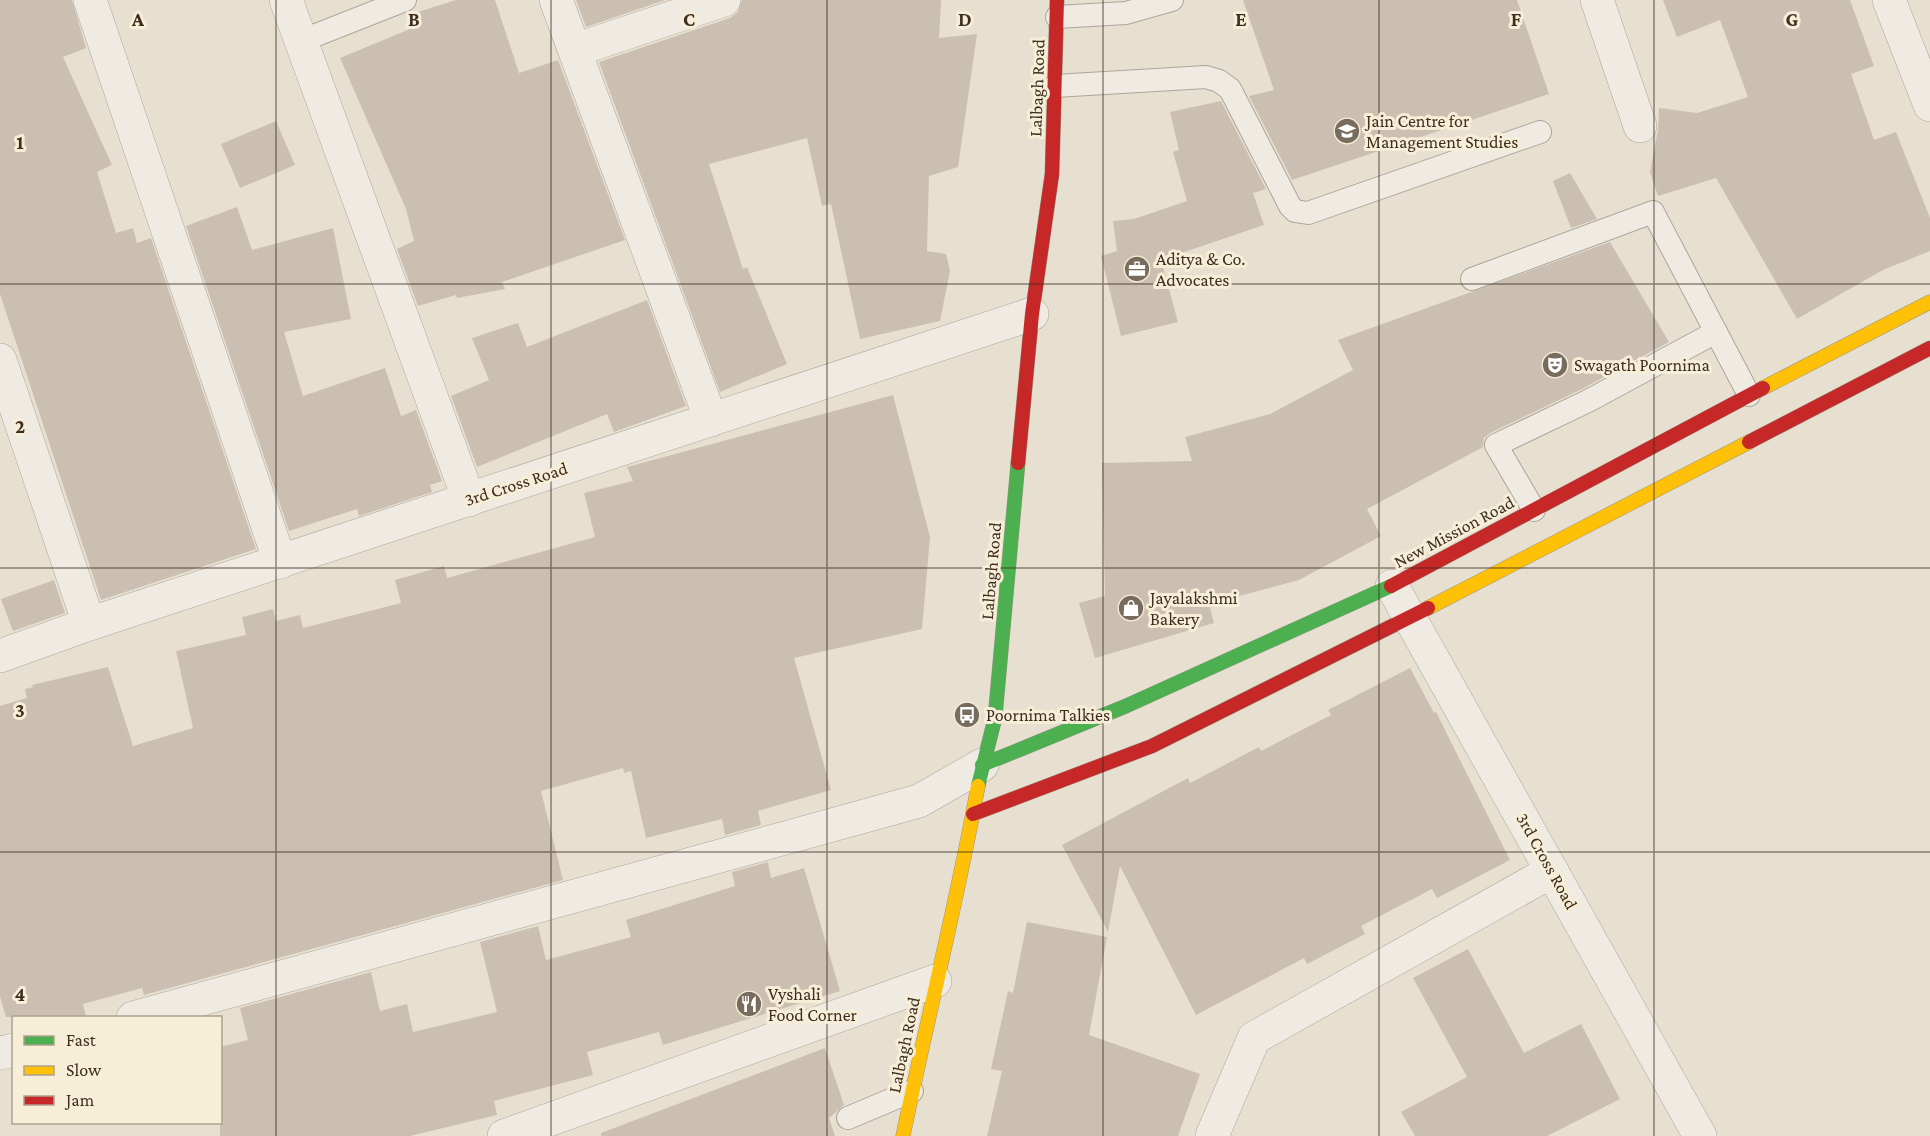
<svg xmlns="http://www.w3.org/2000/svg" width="1930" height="1136" viewBox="0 0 1930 1136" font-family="'Crimson Pro',serif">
<rect width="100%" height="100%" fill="#e7e0d1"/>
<g fill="#cbbfb2">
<path d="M 0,0 L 72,0 L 86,48 L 63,57 L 112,165 L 97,172 L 116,233 L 133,228 L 137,243 L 151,238 L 256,549 L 101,600 L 0,294 Z"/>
<path d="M 456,0 L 495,0 L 519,73 L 558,60 L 625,240 L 502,282 L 505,289 L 457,298 L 456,295 L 418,306 L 397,249 L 414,241 L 406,209 L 340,58 L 422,24 L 418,12 Z"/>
<path d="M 576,0 L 665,0 L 586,27 Z"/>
<path d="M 742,0 L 941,0 L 939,38 L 977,34 L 958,167 L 929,176 L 927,251 L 946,254 L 950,271 L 940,321 L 860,339 L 831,204 L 822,206 L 807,138 L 709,164 L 743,269 L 747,267 L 787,364 L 720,392 L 599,62 L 730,18 L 738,12 Z"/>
<path d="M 1243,0 L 1517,0 L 1549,94 L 1292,180 L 1249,96 L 1274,90 Z"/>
<path d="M 1663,0 L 1850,0 L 1874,66 L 1851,74 L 1874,140 L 1896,132 L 1930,218 L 1930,251 L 1883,270 L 1797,319 L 1716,178 L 1658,196 L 1650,172 L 1658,129 L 1659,108 L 1697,113 L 1748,97 L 1720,20 L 1677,37 Z"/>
<path d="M 1221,101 L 1266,189 L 1253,193 L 1264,225 L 1161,260 L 1178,322 L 1121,336 L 1101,256 L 1117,251 L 1113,221 L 1134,219 L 1187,201 L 1173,152 L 1179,150 L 1170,112 Z"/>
<path d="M 276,121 L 295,165 L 240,188 L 221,144 Z"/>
<path d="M 1570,173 L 1597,219 L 1571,228 L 1553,181 Z"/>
<path d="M 237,207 L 252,250 L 333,228 L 351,319 L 284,332 L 303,396 L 385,368 L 401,416 L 416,410 L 442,481 L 430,485 L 432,492 L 359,516 L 357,509 L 289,531 L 186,226 Z"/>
<path d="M 1610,242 L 1669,342 L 1582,389 L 1490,433 L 1484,438 L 1483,447 L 1367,509 L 1381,536 L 1299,580 L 1209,604 L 1214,623 L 1095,658 L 1079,603 L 1105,596 L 1102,463 L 1192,461 L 1185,437 L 1270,414 L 1353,370 L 1338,340 Z"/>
<path d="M 647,300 L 686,406 L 614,432 L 607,414 L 477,467 L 451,396 L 489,380 L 472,338 L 518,323 L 527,347 Z"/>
<path d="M 893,395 L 930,537 L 922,629 L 794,658 L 831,790 L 758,811 L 761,825 L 725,835 L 722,819 L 646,838 L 631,771 L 624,773 L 623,768 L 541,791 L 563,880 L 144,995 L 142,988 L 83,1004 L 86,1017 L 6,1017 L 0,996 L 0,706 L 27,698 L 25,689 L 33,687 L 32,685 L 108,667 L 133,746 L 193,728 L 176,651 L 246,635 L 242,617 L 273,609 L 276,621 L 300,615 L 303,628 L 401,603 L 395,580 L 444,566 L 447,578 L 595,537 L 584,493 L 633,481 L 627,467 Z"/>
<path d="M 54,580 L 65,613 L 13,631 L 1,599 Z"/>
<path d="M 1410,668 L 1434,713 L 1436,712 L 1510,860 L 1437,898 L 1432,889 L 1361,926 L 1365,934 L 1307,964 L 1304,958 L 1196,1015 L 1120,866 L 1108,932 L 1062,845 L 1188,778 L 1190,783 L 1259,747 L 1261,751 L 1331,715 L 1328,710 Z"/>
<path d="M 768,862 L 771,878 L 804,868 L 840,991 L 663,1045 L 659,1032 L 587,1052 L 593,1075 L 494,1101 L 497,1115 L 410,1136 L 220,1136 L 220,1047 L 248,1040 L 240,1008 L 371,972 L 380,1011 L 407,1004 L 413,1032 L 497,1012 L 480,942 L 538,926 L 546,960 L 631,937 L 626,920 L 735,886 L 732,872 Z"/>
<path d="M 1027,922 L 1107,937 L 1089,1035 L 1200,1074 L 1178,1136 L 987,1136 L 1002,1071 L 991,1069 L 1008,991 L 1013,993 Z"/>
<path d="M 1468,949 L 1524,1053 L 1581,1024 L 1620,1099 L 1547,1136 L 1415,1136 L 1401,1112 L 1467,1077 L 1413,978 Z"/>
<path d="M 825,1048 L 844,1105 L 829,1118 L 835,1136 L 601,1136 L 601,1133 Z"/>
</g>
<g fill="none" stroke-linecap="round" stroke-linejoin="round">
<g stroke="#ada599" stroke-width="24">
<g id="lane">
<path d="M 1057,17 L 1126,13 L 1172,0"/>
<path d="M 301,41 L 405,0"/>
<path d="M 1055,86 L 1206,77 L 1219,81 L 1230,89 L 1290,206 L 1295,211 L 1308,213 L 1540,132"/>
<path d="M 1472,279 L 1653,212 L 1749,395"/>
<path d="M 1534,510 L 1496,445 L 1588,401 L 1716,332"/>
<path d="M 848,1118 L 912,1091"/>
</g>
</g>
<g stroke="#ada599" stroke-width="34">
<g id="street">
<path d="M 90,0 L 280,562"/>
<path d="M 286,0 L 469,500"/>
<path d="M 556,0 L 711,420"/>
<path d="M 1597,0 L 1640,126"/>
<path d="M 1889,0 L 1930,105"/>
<path d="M 575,50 L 724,0"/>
<path d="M 0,360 L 89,624"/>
<path d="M 1392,586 L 1700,1136"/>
<path d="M 0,656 L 89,624 L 1032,314"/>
<path d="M 133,1018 L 919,801 L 982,765"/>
<path d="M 0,1053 L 14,1050"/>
<path d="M 504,1136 L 935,981"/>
<path d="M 1212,1136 L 1254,1038 L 1552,871"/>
</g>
</g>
<g stroke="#9c958a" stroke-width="15">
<g id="fast">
<path d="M 982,765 L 1126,706 L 1391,586"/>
<path d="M 978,786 L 995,718 L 1018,463"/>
</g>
</g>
<g stroke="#9c958a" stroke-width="15">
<g id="slow">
<path d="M 1763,388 L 1930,302"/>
<path d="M 1428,608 L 1749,442"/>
<path d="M 903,1136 C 927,1019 957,903 978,786"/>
</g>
</g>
<g stroke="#9c958a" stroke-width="15">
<g id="jam">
<path d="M 1749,442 L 1930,348"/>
<path d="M 1018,463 L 1032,314 L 1052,174 L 1057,0"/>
<path d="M 1391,586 L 1763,388"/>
<path d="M 973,814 L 1152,746 L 1428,608"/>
</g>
</g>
<use href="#lane" stroke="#efebe3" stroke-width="22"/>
<use href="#street" stroke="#efebe3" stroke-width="33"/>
<use href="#fast" stroke="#4caf50" stroke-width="14"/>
<use href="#slow" stroke="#ffc107" stroke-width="14"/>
<use href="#jam" stroke="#c62828" stroke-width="14"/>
</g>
<path fill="none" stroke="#3d2e20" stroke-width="1.5" stroke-opacity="0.55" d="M 276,0 L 276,1136M 551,0 L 551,1136M 827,0 L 827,1136M 1103,0 L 1103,1136M 1379,0 L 1379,1136M 1654,0 L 1654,1136M 0,284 L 1930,284M 0,568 L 1930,568M 0,852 L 1930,852"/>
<defs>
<g id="university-disc" transform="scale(1.35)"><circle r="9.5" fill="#786c5e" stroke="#f7eed8"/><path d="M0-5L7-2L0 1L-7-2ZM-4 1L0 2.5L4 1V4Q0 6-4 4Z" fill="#fff"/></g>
<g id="office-disc" transform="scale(1.35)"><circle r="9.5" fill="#786c5e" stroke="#f7eed8"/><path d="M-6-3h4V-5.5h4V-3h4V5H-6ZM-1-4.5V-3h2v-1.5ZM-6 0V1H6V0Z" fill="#fff"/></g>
<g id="theatre-disc" transform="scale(1.35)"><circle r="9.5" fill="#786c5e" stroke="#f7eed8"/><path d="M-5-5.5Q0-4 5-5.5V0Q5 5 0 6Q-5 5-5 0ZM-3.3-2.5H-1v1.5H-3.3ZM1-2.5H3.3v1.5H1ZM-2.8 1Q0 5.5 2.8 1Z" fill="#fff"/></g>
<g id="shop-disc" transform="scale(1.35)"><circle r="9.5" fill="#786c5e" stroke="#f7eed8"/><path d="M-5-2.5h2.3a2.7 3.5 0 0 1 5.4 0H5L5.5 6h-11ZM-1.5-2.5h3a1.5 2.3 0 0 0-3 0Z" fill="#fff"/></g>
<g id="bus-disc" transform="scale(1.35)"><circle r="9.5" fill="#786c5e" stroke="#f7eed8"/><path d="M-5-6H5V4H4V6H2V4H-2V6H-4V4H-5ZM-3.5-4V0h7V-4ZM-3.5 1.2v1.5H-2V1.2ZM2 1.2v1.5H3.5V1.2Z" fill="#fff"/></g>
<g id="restaurant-disc" transform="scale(1.35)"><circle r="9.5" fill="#786c5e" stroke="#f7eed8"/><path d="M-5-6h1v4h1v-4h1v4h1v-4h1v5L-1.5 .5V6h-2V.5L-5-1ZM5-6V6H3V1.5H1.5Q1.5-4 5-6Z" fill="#fff"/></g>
</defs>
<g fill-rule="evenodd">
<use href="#university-disc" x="1347" y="131"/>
<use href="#office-disc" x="1137" y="269"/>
<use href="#theatre-disc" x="1555" y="365"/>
<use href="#shop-disc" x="1131" y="608"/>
<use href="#bus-disc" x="967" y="715"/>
<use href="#restaurant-disc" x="749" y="1004"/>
</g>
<g text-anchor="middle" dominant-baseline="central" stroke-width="6" stroke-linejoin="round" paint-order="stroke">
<g font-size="18" fill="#3d2e20" stroke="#f7eed8">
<text transform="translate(1037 88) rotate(-88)">Lalbagh Road</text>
<text transform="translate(516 484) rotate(-18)">3rd Cross Road</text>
<text transform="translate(1454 532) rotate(-28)">New Mission Road</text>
<text transform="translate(991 571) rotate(-85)">Lalbagh Road</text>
<text transform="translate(1547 861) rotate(61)">3rd Cross Road</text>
<text transform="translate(904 1045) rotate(-78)">Lalbagh Road</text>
</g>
<g font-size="18" fill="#3d2e20" stroke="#f7eed8" text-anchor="start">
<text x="1366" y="121">Jain Centre for<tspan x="1366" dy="21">Management Studies</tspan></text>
<text x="1156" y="259">Aditya &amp; Co.<tspan x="1156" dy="21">Advocates</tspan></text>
<text x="1574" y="365">Swagath Poornima</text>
<text x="1150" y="598">Jayalakshmi<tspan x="1150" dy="21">Bakery</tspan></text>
<text x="986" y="715">Poornima Talkies</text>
<text x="768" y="994">Vyshali<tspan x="768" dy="21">Food Corner</tspan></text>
</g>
</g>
<g font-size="20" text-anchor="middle" font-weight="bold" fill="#3d2e20" stroke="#f7eed8" stroke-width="6" stroke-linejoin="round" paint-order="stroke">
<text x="138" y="26">A</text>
<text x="414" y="26">B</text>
<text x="689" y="26">C</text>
<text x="965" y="26">D</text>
<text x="1241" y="26">E</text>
<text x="1516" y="26">F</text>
<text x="1792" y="26">G</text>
<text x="20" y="149">1</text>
<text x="20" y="433">2</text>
<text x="20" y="717">3</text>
<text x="20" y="1001">4</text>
</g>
<rect x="12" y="1016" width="210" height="108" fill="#f7eed8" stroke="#ada18e" stroke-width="1.5"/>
<rect x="24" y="1036" width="30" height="9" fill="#4caf50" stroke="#ada18e" stroke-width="1.5"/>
<text x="66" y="1046" font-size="18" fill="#3d2e20">Fast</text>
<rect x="24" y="1066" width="30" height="9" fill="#ffc107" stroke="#ada18e" stroke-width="1.5"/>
<text x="66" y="1076" font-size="18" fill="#3d2e20">Slow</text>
<rect x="24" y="1096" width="30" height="9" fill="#c62828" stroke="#ada18e" stroke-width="1.5"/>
<text x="66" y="1106" font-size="18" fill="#3d2e20">Jam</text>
</svg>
